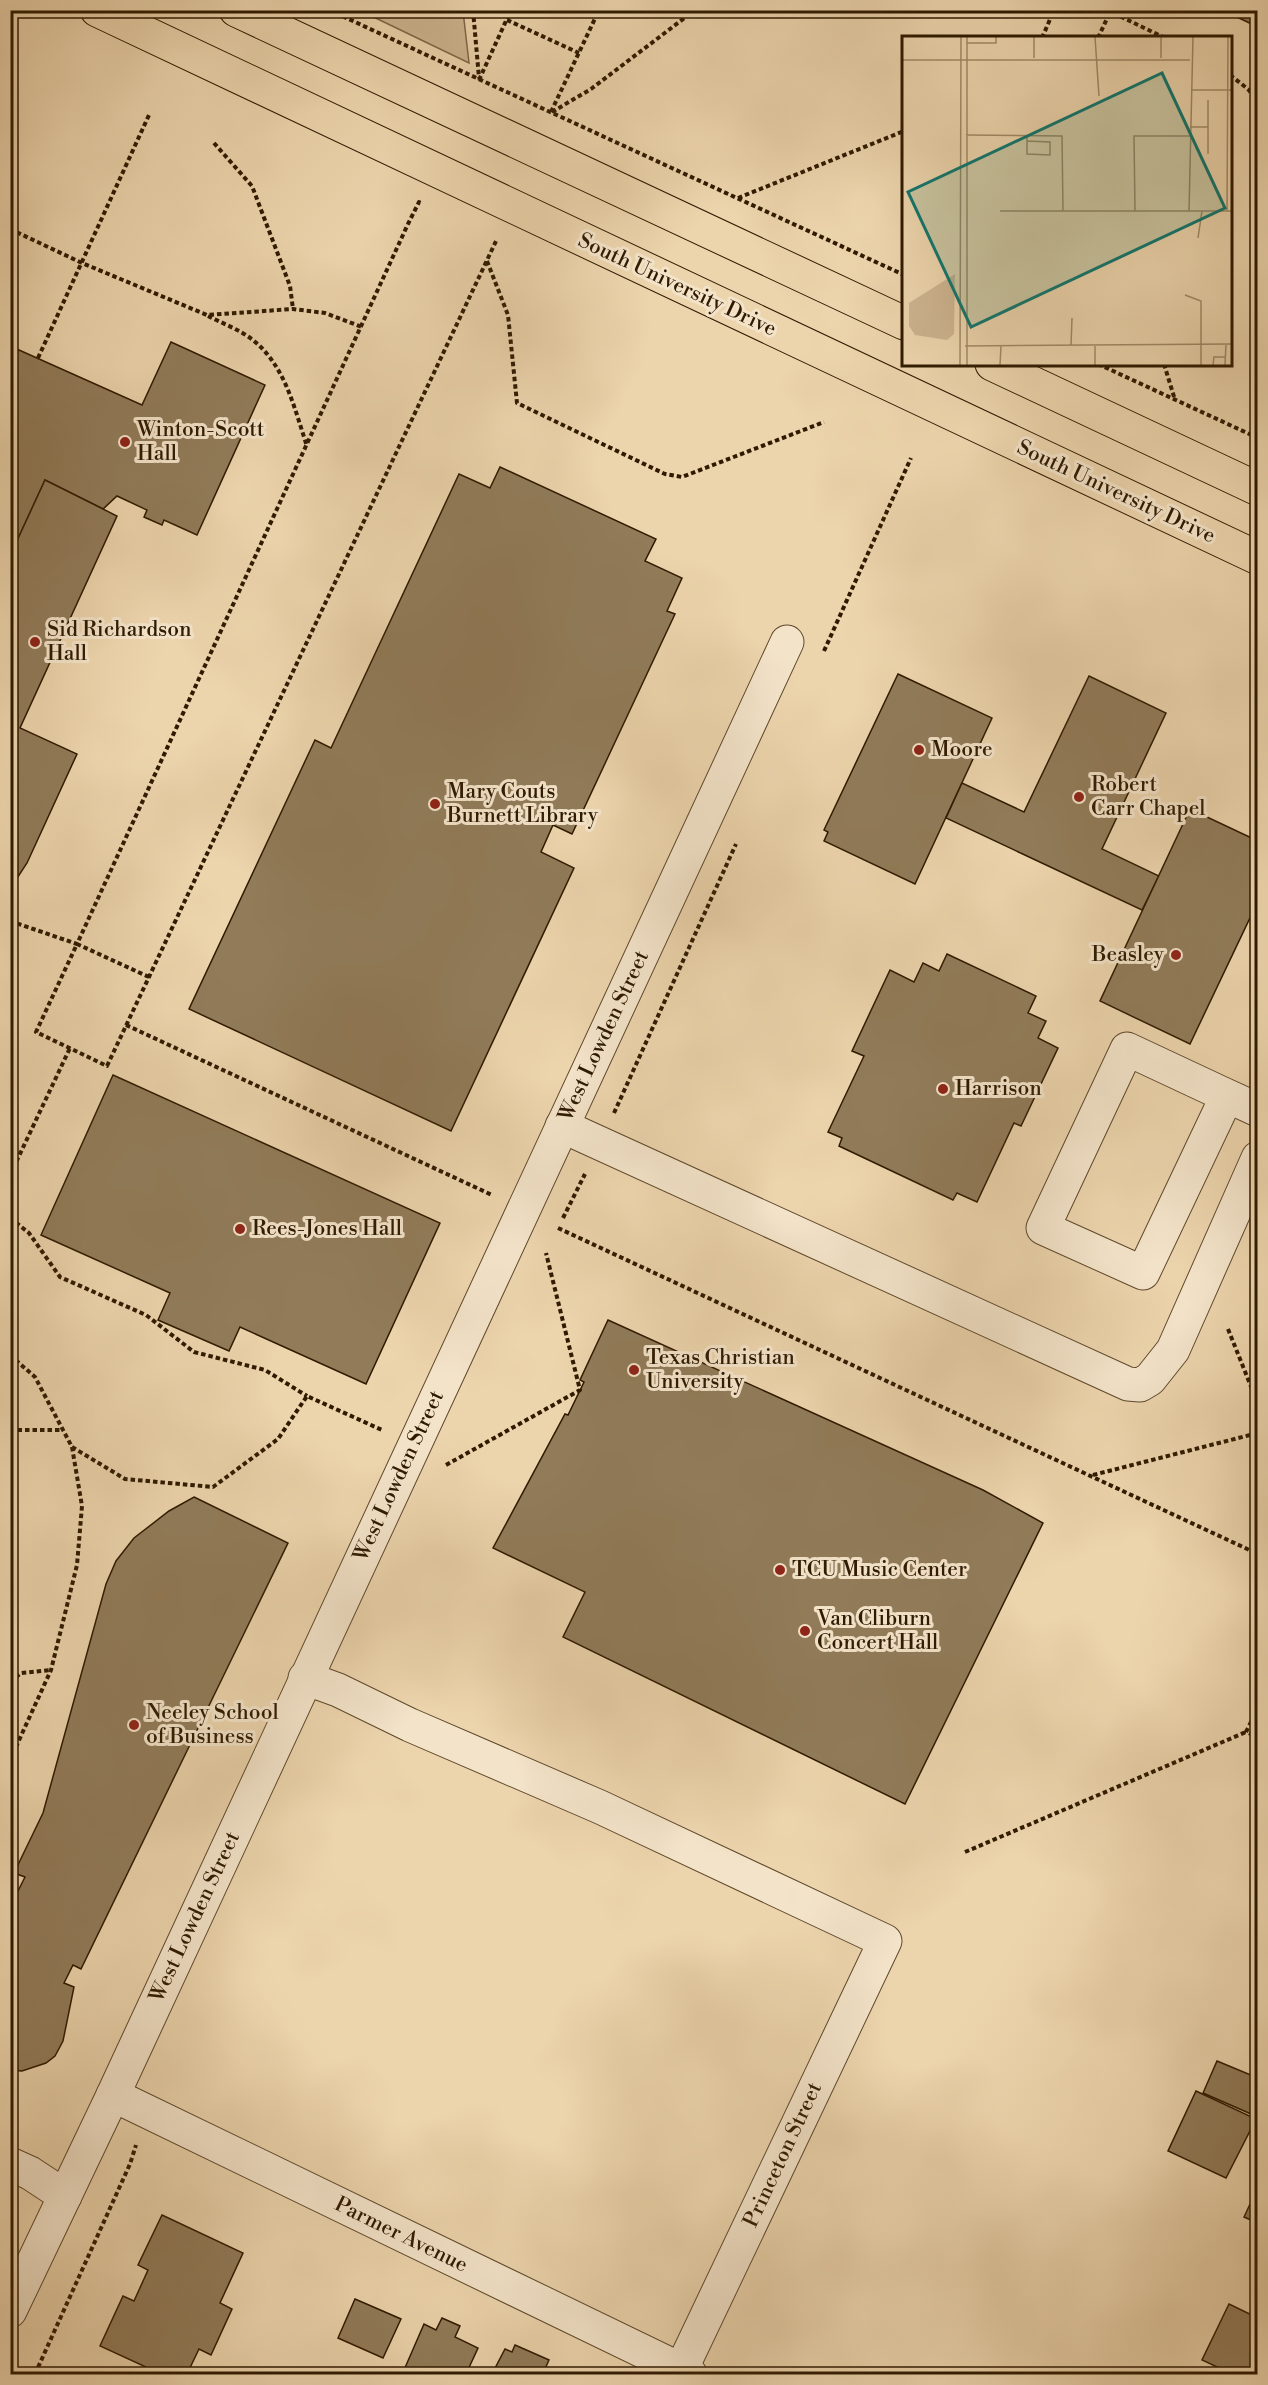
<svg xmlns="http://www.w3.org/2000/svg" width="1268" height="2385" viewBox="0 0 1268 2385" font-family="'Libre Bodoni',serif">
<rect width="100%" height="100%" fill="#ecd4ac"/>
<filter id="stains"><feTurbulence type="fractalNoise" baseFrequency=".00333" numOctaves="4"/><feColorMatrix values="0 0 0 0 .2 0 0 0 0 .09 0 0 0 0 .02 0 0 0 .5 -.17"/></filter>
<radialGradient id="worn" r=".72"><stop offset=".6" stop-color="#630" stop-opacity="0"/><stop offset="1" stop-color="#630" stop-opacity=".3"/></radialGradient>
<path fill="#ccb48f" stroke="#7e6748" stroke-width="1.5" d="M 361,11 L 463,11 L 469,63 Z"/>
<g fill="#917b59" stroke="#2f1a00" stroke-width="1.5">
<path d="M 1222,10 L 1258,10 L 1258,27 Z"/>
<path d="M 171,342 L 265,385 L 197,535 L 164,520 L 162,525 L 144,517 L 147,510 L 117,496 L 103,509 L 45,480 L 10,556 L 10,346 L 142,405 Z"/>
<path d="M 500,467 L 656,539 L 645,561 L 682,578 L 667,611 L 675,614 L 572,834 L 553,825 L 541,852 L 574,868 L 451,1131 L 189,1009 L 315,740 L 331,748 L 459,474 L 490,488 Z"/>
<path d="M 45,480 L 117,516 L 20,728 L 77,754 L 27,863 L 10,889 L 10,556 Z"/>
<path d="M 898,674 L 992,718 L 915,884 L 824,841 L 828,832 L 824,830 Z"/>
<path d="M 1089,676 L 1166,713 L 1102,849 L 1159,876 L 1142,910 L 946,818 L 962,783 L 1024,812 Z"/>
<path d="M 1190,809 L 1258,841 L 1258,901 L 1190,1044 L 1100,1001 Z"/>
<path d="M 947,954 L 1036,996 L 1028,1013 L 1046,1021 L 1038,1038 L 1058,1048 L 1021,1126 L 1014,1123 L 977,1202 L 957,1193 L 953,1200 L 839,1146 L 842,1138 L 828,1132 L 864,1056 L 852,1051 L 890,970 L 914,982 L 923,963 L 939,971 Z"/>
<path d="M 113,1075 L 440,1223 L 366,1384 L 240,1327 L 229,1351 L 158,1320 L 170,1293 L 41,1235 Z"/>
<path d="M 608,1320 L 983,1490 L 1043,1523 L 905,1804 L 563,1637 L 585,1592 L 493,1548 L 565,1414 L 568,1415 L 584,1382 L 580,1380 Z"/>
<path d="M 194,1497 L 288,1543 L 81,1969 L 73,1965 L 64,1983 L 74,1987 L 63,2041 L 55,2056 L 46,2063 L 22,2071 L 10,2070 L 10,1907 L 25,1877 L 14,1873 L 43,1813 L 106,1584 L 116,1561 L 134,1538 L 169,1511 Z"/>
<path d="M 1217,2061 L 1258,2078 L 1258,2117 L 1203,2093 Z"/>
<path d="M 1196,2091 L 1256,2119 L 1226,2178 L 1168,2151 Z"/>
<path d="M 1258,2187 L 1258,2223 L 1244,2217 Z"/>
<path d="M 162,2215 L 243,2253 L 220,2303 L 232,2309 L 211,2355 L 199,2349 L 187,2374 L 161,2374 L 100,2346 L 123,2296 L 134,2301 L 148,2270 L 138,2265 Z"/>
<path d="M 355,2299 L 401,2319 L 383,2358 L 338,2338 Z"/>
<path d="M 1229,2304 L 1258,2318 L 1258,2374 L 1232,2374 L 1202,2360 Z"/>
<path d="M 442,2318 L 460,2326 L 455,2337 L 478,2348 L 466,2374 L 413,2374 L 404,2370 L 424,2324 L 436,2330 Z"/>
<path d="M 515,2345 L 549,2360 L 545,2369 L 558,2374 L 492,2374 L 505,2349 L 512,2352 Z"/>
</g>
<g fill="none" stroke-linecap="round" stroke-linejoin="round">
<g stroke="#5e482b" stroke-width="35">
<g id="minor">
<path d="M 1227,1096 L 1143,1273 L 1043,1228 L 1127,1049 L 1221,1093 L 1258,1110"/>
<path d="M 562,1126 L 1128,1384 L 1140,1385 L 1150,1379 L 1173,1350 L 1258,1158"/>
<path d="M 305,1678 L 338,1690 L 410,1725 L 600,1807 L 885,1941 L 681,2370"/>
<path d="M 113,2095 L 690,2374"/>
<path d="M 10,2164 L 30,2173 L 65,2196"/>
<path d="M 10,2311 L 113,2095 L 787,642"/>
</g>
</g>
<g stroke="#2f1a00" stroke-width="35">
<g id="major">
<path d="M 97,10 L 1258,558"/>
<path d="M 236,10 L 904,323"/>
<path d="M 992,364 L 1258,489"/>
</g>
</g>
<g stroke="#2f1a00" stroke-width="4" stroke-dasharray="4.5 3" stroke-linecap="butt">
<path d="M 329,10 L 904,275"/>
<path d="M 473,10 L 479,78"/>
<path d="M 1107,10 L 1165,38"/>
<path d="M 507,20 L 579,53"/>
<path d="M 1042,38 L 1054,10"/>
<path d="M 1098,38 L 1110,12"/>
<path d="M 1230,75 L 1248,89 L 1258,102"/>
<path d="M 479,80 L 511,10"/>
<path d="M 551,112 L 599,10"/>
<path d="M 552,112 L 591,89 L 695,10"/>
<path d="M 214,143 L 252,186 L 290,286 L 293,309"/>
<path d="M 738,198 L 904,131"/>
<path d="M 10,229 L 82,263 L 207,315 L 293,309 L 325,313 L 362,327"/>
<path d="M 487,261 L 508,315 L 517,403 L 665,474 L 682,477 L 824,422"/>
<path d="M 208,316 C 222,323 240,330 253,340 C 286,367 294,408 307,446"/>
<path d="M 38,358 L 149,115"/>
<path d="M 1098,364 L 1258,438"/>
<path d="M 1164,364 L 1175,400"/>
<path d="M 824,651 L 911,458"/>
<path d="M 10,921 L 77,944 L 408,224 L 419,202 L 421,203"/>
<path d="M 149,977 L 77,944 L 36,1032 L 107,1066 L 497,239"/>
<path d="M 126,1025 L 492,1195"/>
<path d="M 614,1113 L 736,844"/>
<path d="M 10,1175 L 70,1048"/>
<path d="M 10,1218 L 29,1233 L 60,1277 L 146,1315 L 194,1352 L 265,1370 L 307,1396"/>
<path d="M 563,1218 L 585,1174"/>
<path d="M 558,1228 L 1258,1554"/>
<path d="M 1228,1329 L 1258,1404"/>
<path d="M 10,1355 L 35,1377 L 72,1447 L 82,1506 L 77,1565 L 51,1670 L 10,1760"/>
<path d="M 10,1430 L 63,1430"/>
<path d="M 72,1447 L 125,1479 L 213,1487 L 278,1439 L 307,1396 L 382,1430"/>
<path d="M 446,1465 L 580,1390 L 546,1253"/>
<path d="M 1093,1475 L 1258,1433"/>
<path d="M 10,1682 L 21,1673 L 51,1670"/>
<path d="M 1258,1708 L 1246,1732 L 1258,1737"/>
<path d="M 965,1852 L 1246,1732"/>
<path d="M 35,2374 L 130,2164 L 136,2145"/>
</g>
<use href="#minor" stroke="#f3e3c9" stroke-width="33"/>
<use href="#major" stroke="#ecd4ac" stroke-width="33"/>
</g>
<g fill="#8f2418" stroke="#f3e3c9" stroke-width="2">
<circle cx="125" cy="442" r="6"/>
<circle cx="35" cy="642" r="6"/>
<circle cx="919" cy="750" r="6"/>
<circle cx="1079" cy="797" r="6"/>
<circle cx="435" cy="804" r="6"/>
<circle cx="1176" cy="955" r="6"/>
<circle cx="943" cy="1089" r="6"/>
<circle cx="240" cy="1229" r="6"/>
<circle cx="634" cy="1370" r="6"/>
<circle cx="780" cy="1570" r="6"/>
<circle cx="805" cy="1631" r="6"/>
<circle cx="134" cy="1725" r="6"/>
</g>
<g text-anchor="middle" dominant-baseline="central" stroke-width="6" stroke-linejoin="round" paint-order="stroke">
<g font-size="21" fill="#2f1a00" stroke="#f3e3c9">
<text transform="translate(677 285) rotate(25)">South University Drive</text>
<text transform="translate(1116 492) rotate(25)">South University Drive</text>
<text transform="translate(604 1036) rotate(-65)">West Lowden Street</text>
<text transform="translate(399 1476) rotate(-65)">West Lowden Street</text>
<text transform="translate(195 1917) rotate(-65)">West Lowden Street</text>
<text transform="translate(783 2155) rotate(-65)">Princeton Street</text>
<text transform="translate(401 2235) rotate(26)">Parmer Avenue</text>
</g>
<g font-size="21" fill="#2f1a00" stroke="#f3e3c9" text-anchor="start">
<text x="137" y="430">Winton-Scott<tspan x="137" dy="24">Hall</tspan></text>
<text x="47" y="630">Sid Richardson<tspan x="47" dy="24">Hall</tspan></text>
<text x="931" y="750">Moore</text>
<text x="1091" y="785">Robert<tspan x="1091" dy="24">Carr Chapel</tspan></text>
<text x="447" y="792">Mary Couts<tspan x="447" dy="24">Burnett Library</tspan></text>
<text x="1164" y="955" text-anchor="end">Beasley</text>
<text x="955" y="1089">Harrison</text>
<text x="252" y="1229">Rees-Jones Hall</text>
<text x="646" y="1358">Texas Christian<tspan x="646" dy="24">University</tspan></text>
<text x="792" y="1570">TCU Music Center</text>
<text x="817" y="1619">Van Cliburn<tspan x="817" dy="24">Concert Hall</tspan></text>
<text x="146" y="1713">Neeley School<tspan x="146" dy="24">of Business</tspan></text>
</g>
</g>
<g transform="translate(902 36)">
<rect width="330" height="330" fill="#ecd4ac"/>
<path d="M 53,238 L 52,298 L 45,304 L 13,299 L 7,290 L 7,267 Z" fill="#ccb48f"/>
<path fill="none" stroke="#a08a67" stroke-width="1.5" d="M 65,1 L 65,329M 132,1 L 132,22M 193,1 L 197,60M 65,7 L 94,7 L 94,1M 259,22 L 259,1M 0,24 L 288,24M 289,54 L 330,54M 288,91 L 306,91 L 306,64M 306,91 L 306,118M 64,99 L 160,100 L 161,175M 125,99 L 125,118 L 148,119 L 148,106 L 125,105M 98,175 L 330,175M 233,175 L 232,100 L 288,100M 287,175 L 291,1M 325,175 L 326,1M 296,202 L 300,175M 283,259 L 299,265 L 299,329M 63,310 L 330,308M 169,310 L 170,282M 58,329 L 59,1M 98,329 L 99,310M 193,329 L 193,310M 311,329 L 312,321 L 323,321M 323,329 L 324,308"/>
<path fill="#0f766e" fill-opacity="0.15" stroke="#0f766e" stroke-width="3" d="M 260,37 L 323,172 L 69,291 L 6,156 Z"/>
<rect width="330" height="330" fill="none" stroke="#2f1a00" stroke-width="3"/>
</g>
<rect width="1268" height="2385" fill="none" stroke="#ecd4ac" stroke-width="36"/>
<rect x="12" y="12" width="1244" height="2361" fill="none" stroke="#2f1a00" stroke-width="3"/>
<rect x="18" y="18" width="1232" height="2349" fill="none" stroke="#2f1a00" stroke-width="1.5"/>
<rect width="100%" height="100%" filter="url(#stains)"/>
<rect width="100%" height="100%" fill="url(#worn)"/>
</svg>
